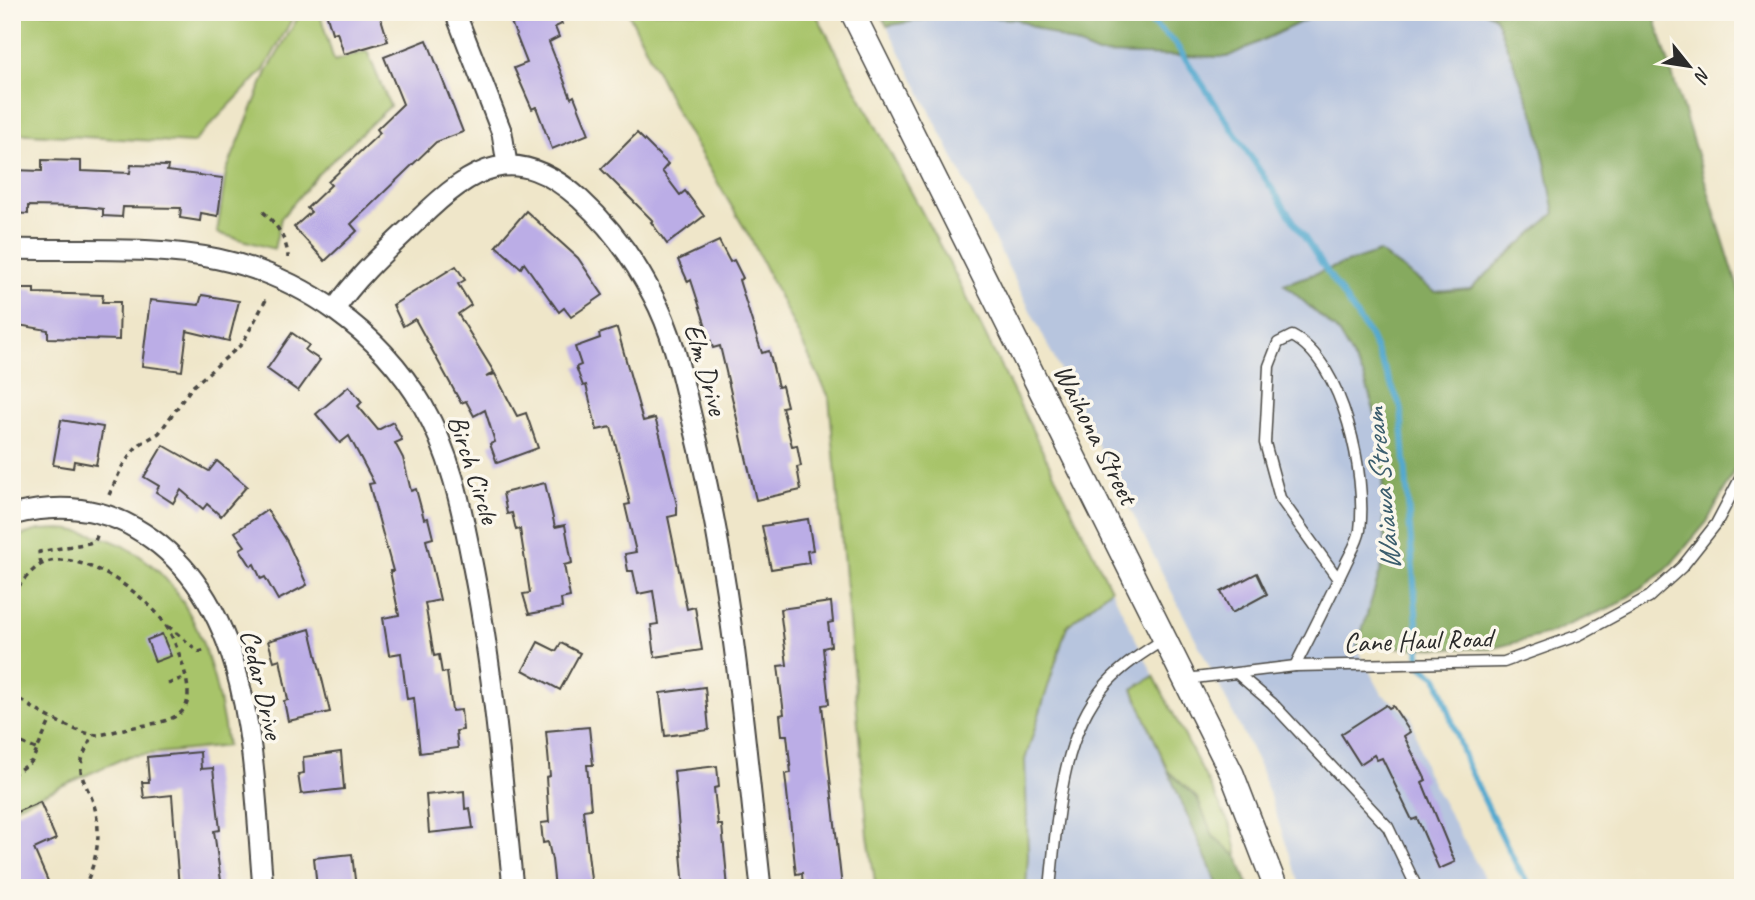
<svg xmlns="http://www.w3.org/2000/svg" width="1755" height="900" viewBox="0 0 1755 900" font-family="Caveat,sans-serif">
<rect width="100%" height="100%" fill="#fbf7ec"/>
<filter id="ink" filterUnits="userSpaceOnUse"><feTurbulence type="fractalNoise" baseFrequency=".0143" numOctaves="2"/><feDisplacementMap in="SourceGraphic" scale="14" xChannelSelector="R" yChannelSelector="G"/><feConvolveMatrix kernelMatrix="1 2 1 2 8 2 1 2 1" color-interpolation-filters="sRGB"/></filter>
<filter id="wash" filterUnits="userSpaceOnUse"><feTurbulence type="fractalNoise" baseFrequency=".00686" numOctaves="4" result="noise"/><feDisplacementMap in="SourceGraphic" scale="28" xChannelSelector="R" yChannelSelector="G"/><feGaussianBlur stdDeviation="1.57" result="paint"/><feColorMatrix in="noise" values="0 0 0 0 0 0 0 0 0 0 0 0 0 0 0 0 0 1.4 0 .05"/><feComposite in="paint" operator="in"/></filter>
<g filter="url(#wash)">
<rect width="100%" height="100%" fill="#efe6c9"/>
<g fill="#b7c5de">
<path d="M 1322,12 L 1486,12 L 1495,17 L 1537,122 L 1555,213 L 1470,289 L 1435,292 L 1379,252 L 1285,285 L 1337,331 L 1364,377 L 1381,433 L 1385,556 L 1357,648 L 1382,694 L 1411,716 L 1426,772 L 1490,888 L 1301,888 L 1260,767 L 887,26 L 947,15 L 1016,19 L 1098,54 L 1227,57 Z"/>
<path d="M 1111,589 L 1154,676 L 1133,690 L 1219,888 L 1026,888 L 1028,855 L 1025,760 L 1067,626 Z"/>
</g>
<g fill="#a8c46a" stroke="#6a784a" stroke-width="2">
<path d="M 12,12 L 296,12 L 264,70 L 193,143 L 12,133 Z"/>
<path d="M 301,12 L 320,14 L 334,61 L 367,51 L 390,106 L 318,174 L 281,218 L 274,249 L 217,233 L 226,172 L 267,72 Z"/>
<path d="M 628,12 L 815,12 L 954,272 L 1111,589 L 1067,626 L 1025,760 L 1028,855 L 1026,888 L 876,888 L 868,836 L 829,397 L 752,241 L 679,117 Z"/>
<path d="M 61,529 C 180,539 213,644 227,746 L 129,756 L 12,808 L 12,538 L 39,530 Z"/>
<path d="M 1154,676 L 1232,829 L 1238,857 L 1213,836 L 1197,798 L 1168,771 L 1133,689 Z"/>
</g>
<g fill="#86aa5e" stroke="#586a44" stroke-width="2">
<path d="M 879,12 L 1322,12 L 1227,57 L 1098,54 L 1016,19 L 947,15 L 887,26 Z"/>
<path d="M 1486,12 L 1653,12 L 1743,304 L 1743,450 L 1731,477 L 1707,522 L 1666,570 L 1618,604 L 1548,634 L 1490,649 L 1357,647 L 1385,556 L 1381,433 L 1364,377 L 1337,331 L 1284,284 L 1379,252 L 1435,292 L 1470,289 L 1555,213 L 1537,122 L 1495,17 Z"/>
<path d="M 1168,771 L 1197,798 L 1213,836 L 1238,857 L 1249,888 L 1219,888 Z"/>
</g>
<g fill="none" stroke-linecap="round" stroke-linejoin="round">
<path stroke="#53a9cf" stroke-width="6" d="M 1139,12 L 1175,43 L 1370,336 L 1401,407 L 1420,665 L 1437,677 L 1467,765 L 1518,868 L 1532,888"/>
</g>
<g id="blocks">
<g fill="#bbade6">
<path d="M 326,12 L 379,12 L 388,41 L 344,54 L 337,32 L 332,33 Z"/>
<path d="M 507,12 L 557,12 L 562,24 L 555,27 L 559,37 L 549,42 L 571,98 L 574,96 L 589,134 L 552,149 L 536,107 L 532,109 L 514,68 L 527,63 Z"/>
<path d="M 427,40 L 463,132 L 436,142 L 351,224 L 357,231 L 325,261 L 294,227 L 311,212 L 307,208 L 331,185 L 328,182 L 380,133 L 377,129 L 403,104 L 384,57 Z"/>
<path d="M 637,133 L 668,164 L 662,171 L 680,195 L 685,191 L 704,216 L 667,244 L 651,222 L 653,221 L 601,169 Z"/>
<path d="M 42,160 L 81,161 L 81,171 L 130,173 L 131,165 L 168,166 L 167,171 L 223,178 L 218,216 L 201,213 L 200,221 L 180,218 L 181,208 L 123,207 L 122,217 L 103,216 L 103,209 L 86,207 L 28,206 L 28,214 L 12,213 L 12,170 L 42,171 Z"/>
<path d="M 526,211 L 578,258 L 603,295 L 571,317 L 564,308 L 559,312 L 524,263 L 521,268 L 496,246 Z"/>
<path d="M 719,241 L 730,262 L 734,260 L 743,278 L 739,280 L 758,341 L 762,353 L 769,351 L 778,387 L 782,386 L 787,406 L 782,407 L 792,446 L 797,445 L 801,466 L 797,467 L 801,490 L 756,500 L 720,346 L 713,348 L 691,280 L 688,282 L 678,260 Z"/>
<path d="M 456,266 L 465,280 L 458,284 L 471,305 L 458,314 L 494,372 L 486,377 L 495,374 L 517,416 L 526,413 L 538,448 L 497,463 L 490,444 L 495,442 L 485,410 L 474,416 L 466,401 L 461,403 L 415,319 L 403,326 L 393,305 Z"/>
<path d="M 12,289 L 34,289 L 34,293 L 103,295 L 102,302 L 120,302 L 119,340 L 48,338 L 48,330 L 12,324 Z"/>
<path d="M 202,295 L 239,301 L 229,341 L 187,331 L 182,371 L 142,366 L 150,300 L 199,305 Z"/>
<path d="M 617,328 L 643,421 L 655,418 L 660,435 L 677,505 L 677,515 L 668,517 L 687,609 L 695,607 L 702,650 L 655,657 L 651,625 L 658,624 L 653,591 L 638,594 L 633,571 L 628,571 L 625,554 L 636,552 L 625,505 L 630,504 L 623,473 L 611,427 L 597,430 L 586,385 L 583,386 L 576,367 L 581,365 L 575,347 L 600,338 L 599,334 Z"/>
<path d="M 292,333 L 309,345 L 305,350 L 320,360 L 298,391 L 267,369 Z"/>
<path d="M 349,386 L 362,402 L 358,406 L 378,430 L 393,422 L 402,440 L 395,443 L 403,458 L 411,491 L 416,489 L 424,519 L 428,518 L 433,538 L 426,540 L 440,600 L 425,603 L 434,656 L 439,655 L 442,673 L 447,672 L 452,711 L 461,710 L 463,730 L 456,731 L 458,748 L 420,753 L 414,698 L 407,699 L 401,653 L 389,655 L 383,618 L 399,615 L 390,571 L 393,571 L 369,484 L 374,483 L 349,436 L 340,443 L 316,414 Z"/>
<path d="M 61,420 L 103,427 L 96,465 L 74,461 L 73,468 L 53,465 Z"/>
<path d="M 163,445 L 209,471 L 217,461 L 247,486 L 221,516 L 207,504 L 203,509 L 181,490 L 173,503 L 156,492 L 159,486 L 144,477 Z"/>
<path d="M 545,483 L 555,527 L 565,525 L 572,563 L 564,565 L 570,597 L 561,599 L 562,608 L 529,614 L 523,594 L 530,593 L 520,529 L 516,530 L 512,513 L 507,514 L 503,493 Z"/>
<path d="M 267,510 L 287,541 L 307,585 L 278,600 L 265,577 L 261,579 L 254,564 L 251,566 L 240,549 L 245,546 L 235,532 Z"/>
<path d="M 808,519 L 813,550 L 807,551 L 809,563 L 771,569 L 762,526 Z"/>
<path d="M 1257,573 L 1267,594 L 1232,613 L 1221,592 Z"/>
<path d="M 831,602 L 833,622 L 828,623 L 831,646 L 823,648 L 829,704 L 822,705 L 842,888 L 803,888 L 802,873 L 796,874 L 785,774 L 791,773 L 787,735 L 782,735 L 780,715 L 784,714 L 778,666 L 787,665 L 780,609 Z"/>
<path d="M 310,629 L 330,712 L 288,721 L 284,701 L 288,700 L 280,659 L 274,661 L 268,641 Z"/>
<path d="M 162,634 L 171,656 L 155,662 L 147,640 Z"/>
<path d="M 538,642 L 556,651 L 561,643 L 580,653 L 560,690 L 523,670 Z"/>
<path d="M 705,687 L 709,730 L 665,736 L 660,693 Z"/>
<path d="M 1386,705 L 1389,708 L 1393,706 L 1410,732 L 1404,736 L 1426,780 L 1422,782 L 1455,862 L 1439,869 L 1417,818 L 1412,820 L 1382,758 L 1377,760 L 1374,755 L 1360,764 L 1341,734 Z"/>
<path d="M 589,727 L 593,765 L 587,765 L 591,809 L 583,810 L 592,888 L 555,888 L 552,860 L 548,842 L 543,843 L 541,823 L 549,822 L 546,777 L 550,776 L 546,731 Z"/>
<path d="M 200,752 L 201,769 L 213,768 L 220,830 L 214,831 L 222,888 L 179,888 L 172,795 L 144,798 L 142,782 L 149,782 L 147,757 Z"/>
<path d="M 341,752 L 344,789 L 301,794 L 298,774 L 304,773 L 303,757 Z"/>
<path d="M 717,766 L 719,787 L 714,788 L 718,825 L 722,825 L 728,888 L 684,888 L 674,771 Z"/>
<path d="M 464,791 L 465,809 L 470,808 L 473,828 L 429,833 L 426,795 Z"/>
<path d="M 40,802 L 56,839 L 34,849 L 51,888 L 12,888 L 12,814 Z"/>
<path d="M 352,854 L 356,888 L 317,888 L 314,858 Z"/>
</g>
</g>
</g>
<g filter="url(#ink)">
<use href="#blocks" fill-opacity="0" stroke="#484743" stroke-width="2"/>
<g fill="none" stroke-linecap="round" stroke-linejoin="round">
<g stroke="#484743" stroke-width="13">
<g id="service">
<path d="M 1295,666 C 1312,633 1329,599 1345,565 C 1350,554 1358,542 1360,530 C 1367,477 1344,362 1292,336 L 1278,343 L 1269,366 L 1265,443 L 1280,498 L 1338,579"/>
<path d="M 1239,675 L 1272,703 L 1388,827 L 1417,888"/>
<path d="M 1186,679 L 1295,666 L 1504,662 L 1579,635 L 1649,597 L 1682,567 L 1716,524 L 1743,473"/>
<path d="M 1050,888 C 1057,823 1060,736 1106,684 C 1123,665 1144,652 1165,639"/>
</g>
</g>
<g stroke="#484743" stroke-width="23">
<g id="minor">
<path d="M 455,12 L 502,133 L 507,164"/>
<path d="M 12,249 C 80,251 152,245 218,259 C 303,277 379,331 423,406 C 450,452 461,505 471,557 C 493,666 502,777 513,888"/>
<path d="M 335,309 C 358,275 389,248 418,220 C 473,166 515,141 580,199 C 611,227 634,259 653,296 C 675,337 683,383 694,427 C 732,579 744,733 761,888"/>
<path d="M 12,515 C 54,504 97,506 135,528 C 257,598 252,765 263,888"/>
</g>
</g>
<g stroke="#484743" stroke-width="26">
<path id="tertiary" d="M 852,12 L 1232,774 L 1276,888"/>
</g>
<g stroke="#484743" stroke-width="3.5" stroke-dasharray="5 5" stroke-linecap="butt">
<path d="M 263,212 C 276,222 288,242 288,258"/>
<path d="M 109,495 L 123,465 L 137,446 L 159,433 L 192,387 L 242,344 L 267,298"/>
<path d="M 41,564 L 39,552 L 89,543 L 95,541 L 98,533"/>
<path d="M 12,595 C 20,585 30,570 42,564 C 78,546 146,594 165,624 C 175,639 197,693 184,709 C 173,724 141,725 124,729 C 116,731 107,734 98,735 C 78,735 27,707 12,693"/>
<path d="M 168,626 L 199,652 L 208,649"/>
<path d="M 168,684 L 185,677"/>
<path d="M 22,743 L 38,750"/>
<path d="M 12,775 L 32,761 L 51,719"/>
<path d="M 84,888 C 97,860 103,832 93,802 C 90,792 82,781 81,771 C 80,758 88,745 94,734"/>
</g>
<use href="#service" stroke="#fff" stroke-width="10"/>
<use href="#minor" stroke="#fff" stroke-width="19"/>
<use href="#tertiary" stroke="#fff" stroke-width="23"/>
</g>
</g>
<g text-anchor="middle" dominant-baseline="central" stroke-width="7" stroke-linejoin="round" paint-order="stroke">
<g font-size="28" fill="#2b2b2b" stroke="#fbf7ec">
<text transform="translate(706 369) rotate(74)">Elm Drive</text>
<text transform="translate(1096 434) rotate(63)">Waihona Street</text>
<text transform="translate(474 469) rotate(72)">Birch Circle</text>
<text transform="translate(1418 640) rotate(-2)">Cane Haul Road</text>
<text transform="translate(262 684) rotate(77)">Cedar Drive</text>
</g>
<g font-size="30" font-style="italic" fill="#3b5d6d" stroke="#fbf7ec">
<text transform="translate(1382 490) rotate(-96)">Waiawa Stream</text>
</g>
</g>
<rect width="1755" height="900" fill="none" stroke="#fbf7ec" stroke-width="42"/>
<g transform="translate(1689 66) rotate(120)" stroke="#fbf7ec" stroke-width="5" paint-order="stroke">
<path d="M0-5L12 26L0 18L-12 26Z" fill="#2b2b2b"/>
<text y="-10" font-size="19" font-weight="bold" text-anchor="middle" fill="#2b2b2b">N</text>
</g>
</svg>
